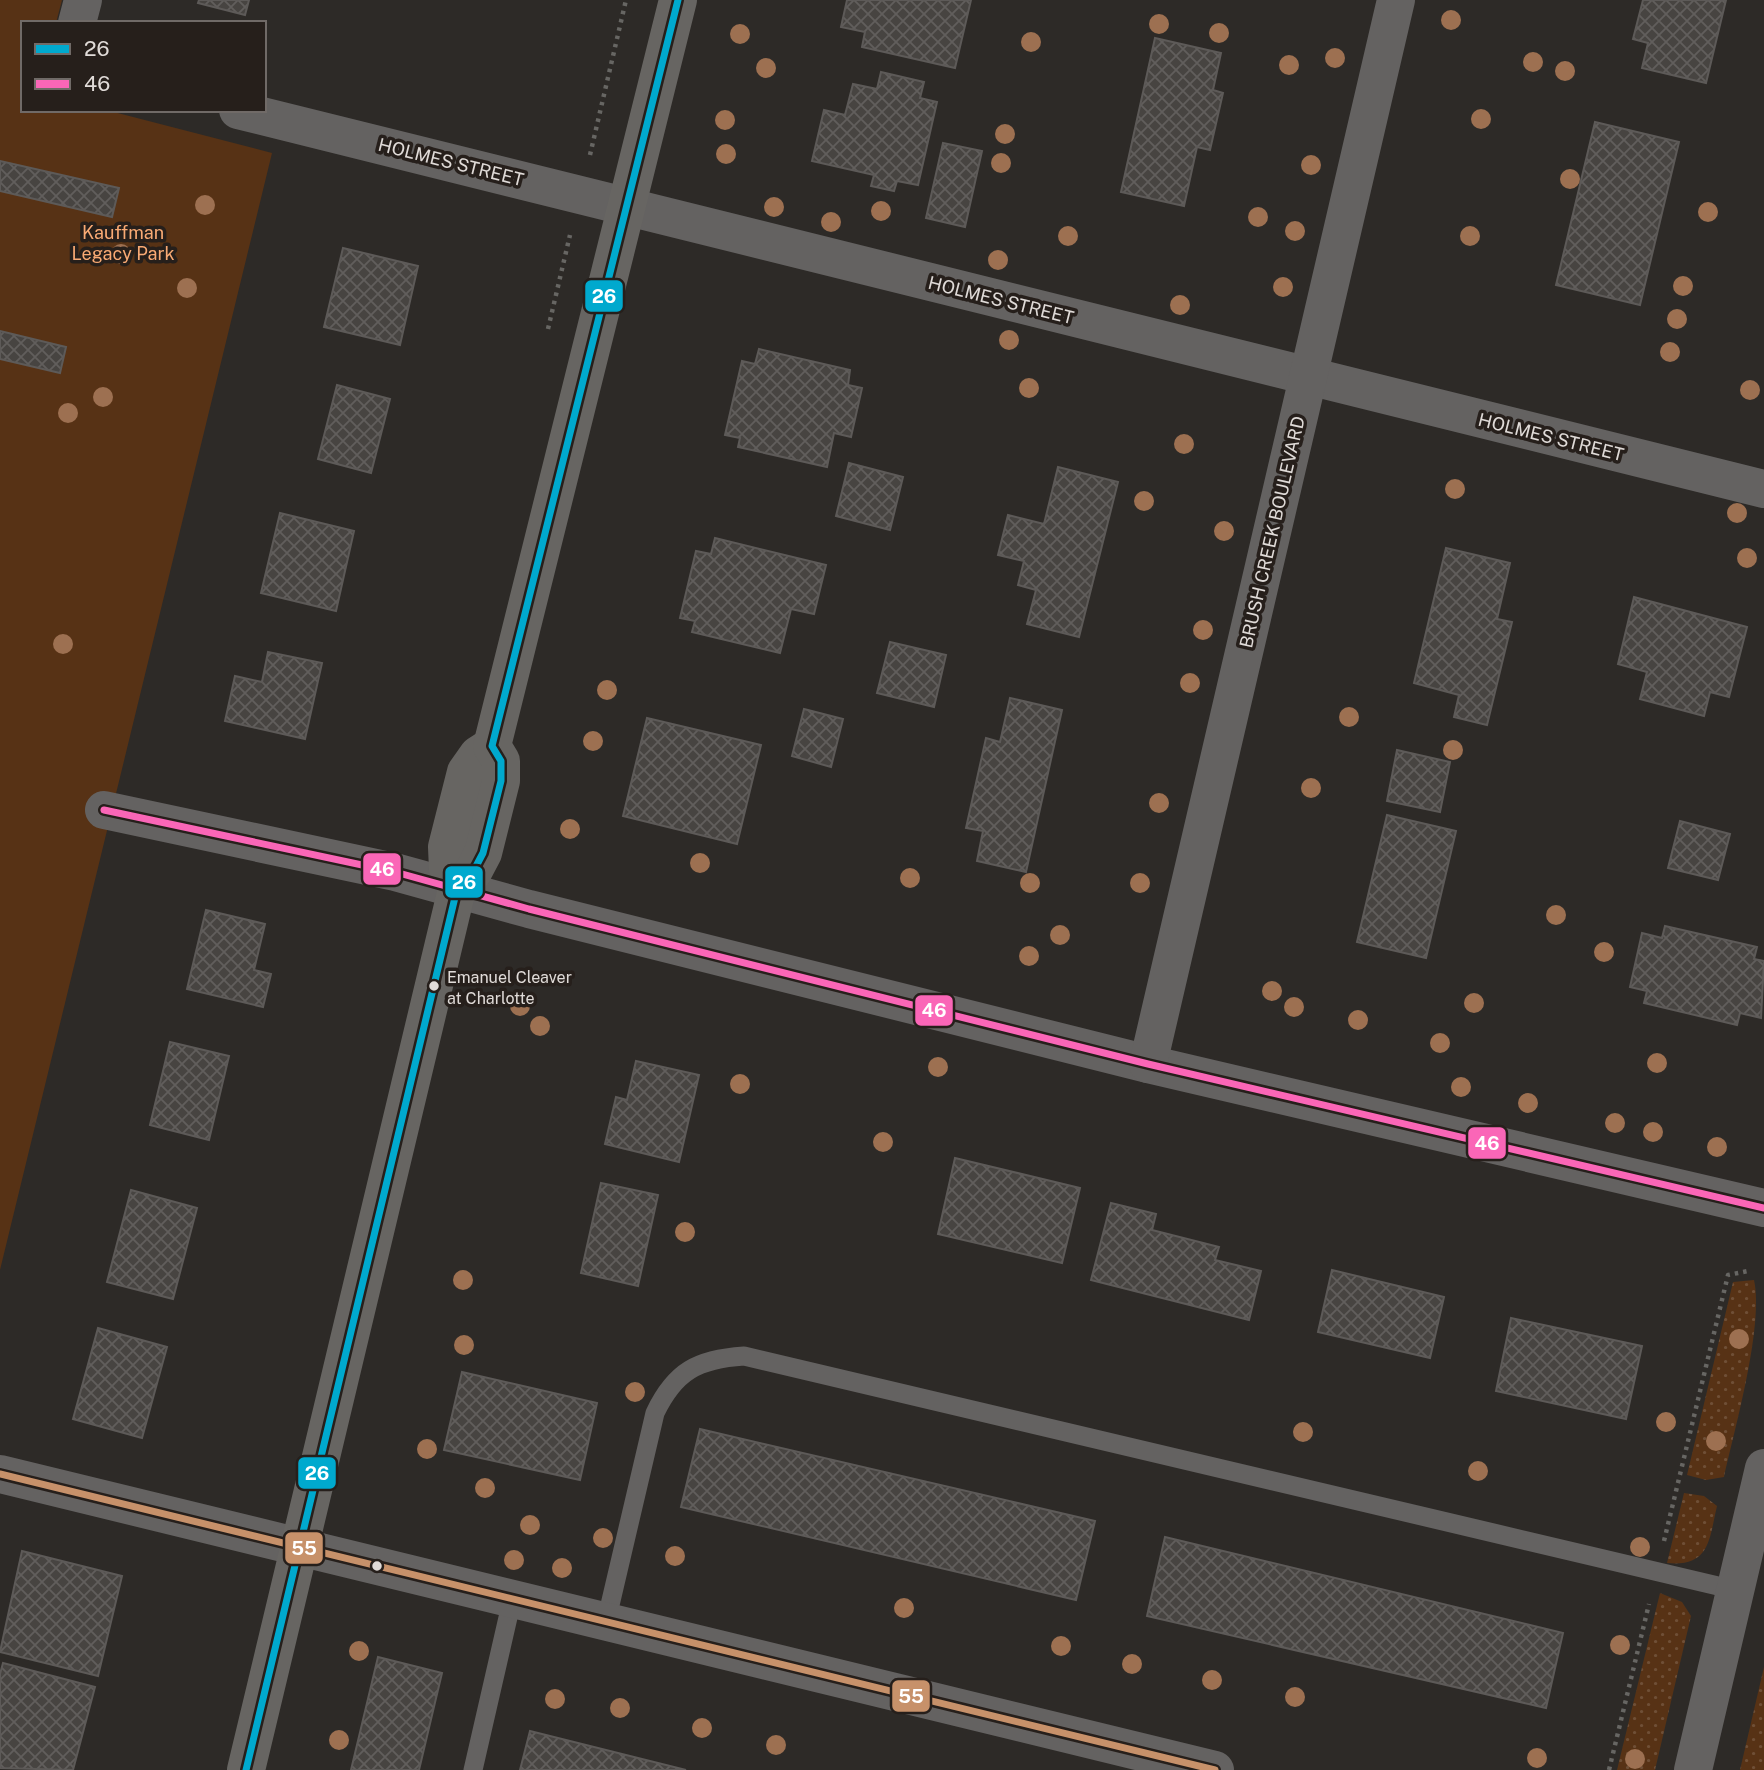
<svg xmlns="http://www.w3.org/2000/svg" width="1764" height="1770" viewBox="0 0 1764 1770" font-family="'Public Sans',sans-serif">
<defs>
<pattern id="grass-dots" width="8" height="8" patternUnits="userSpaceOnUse" patternTransform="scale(1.75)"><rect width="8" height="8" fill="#573215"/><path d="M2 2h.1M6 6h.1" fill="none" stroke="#6f4f36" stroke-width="1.8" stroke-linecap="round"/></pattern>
<pattern id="building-cross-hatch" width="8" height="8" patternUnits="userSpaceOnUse" patternTransform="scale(1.75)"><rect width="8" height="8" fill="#474441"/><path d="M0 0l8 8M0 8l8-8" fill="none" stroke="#615e5c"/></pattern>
</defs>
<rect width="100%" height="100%" fill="#2d2a27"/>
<g fill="url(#grass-dots)">
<path d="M 1754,1280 C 1764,1325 1735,1428 1724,1477 L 1706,1480 L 1687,1475 L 1733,1282 Z"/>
<path d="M 1684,1493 L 1704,1496 L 1717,1506 C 1709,1540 1710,1567 1667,1563 Z"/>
<path d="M 1660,1593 L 1682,1602 L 1691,1616 L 1655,1770 L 1617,1770 Z"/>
<path d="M 1764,1667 L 1764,1770 L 1740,1770 Z"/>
</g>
<path fill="#573215" d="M 0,0 L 62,0 L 56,23 L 23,23 L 23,110 L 106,110 L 272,153 L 0,1270 Z"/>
<g fill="url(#building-cross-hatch)" stroke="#5d5a58" stroke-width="2">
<path d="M 199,0 L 249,0 L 245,15 L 198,3 Z"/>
<path d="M 847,0 L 971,0 L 955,68 L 862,47 L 865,32 L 841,27 Z"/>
<path d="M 1643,0 L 1726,0 L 1706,83 L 1642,68 L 1648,43 L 1633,39 Z"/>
<path d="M 1155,38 L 1221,53 L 1213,90 L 1223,93 L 1210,150 L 1197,147 L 1184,206 L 1121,192 Z"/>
<path d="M 881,72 L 924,82 L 920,98 L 937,102 L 918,185 L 897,181 L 894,191 L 871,186 L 874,175 L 812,161 L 824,110 L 845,115 L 853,84 L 877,89 Z"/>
<path d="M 1595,122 L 1679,142 L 1640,305 L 1556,285 Z"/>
<path d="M 943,143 L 982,151 L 965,227 L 926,218 Z"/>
<path d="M 0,161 L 119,188 L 112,217 L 0,191 Z"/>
<path d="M 343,248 L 418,266 L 400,345 L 324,327 Z"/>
<path d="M 0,331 L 66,347 L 60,373 L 0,359 Z"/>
<path d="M 759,349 L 850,370 L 848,385 L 862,388 L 851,437 L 834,433 L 827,467 L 738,447 L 740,438 L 725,435 L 742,361 L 755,364 Z"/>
<path d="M 337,385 L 390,399 L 371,473 L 318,459 Z"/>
<path d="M 849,463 L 903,477 L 890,530 L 836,516 Z"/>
<path d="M 1058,467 L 1118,482 L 1079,637 L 1027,624 L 1036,590 L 1018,585 L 1024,561 L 998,555 L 1008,515 L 1044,524 Z"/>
<path d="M 280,513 L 354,531 L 336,611 L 261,593 Z"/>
<path d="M 715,538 L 826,565 L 814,614 L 791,609 L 780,653 L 692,632 L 695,621 L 680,618 L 696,551 L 711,554 Z"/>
<path d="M 1446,548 L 1510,563 L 1497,619 L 1512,622 L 1487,725 L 1454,717 L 1459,695 L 1414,683 Z"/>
<path d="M 1634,597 L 1747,627 L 1729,697 L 1710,692 L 1704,716 L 1640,699 L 1647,672 L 1618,664 Z"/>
<path d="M 890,642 L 946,655 L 934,707 L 877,693 Z"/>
<path d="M 268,652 L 322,663 L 305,739 L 225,721 L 235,676 L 262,682 Z"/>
<path d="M 1010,698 L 1062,710 L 1026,872 L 977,861 L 983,831 L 966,828 L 986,738 L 1000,742 Z"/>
<path d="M 804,709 L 843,719 L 831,767 L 792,756 Z"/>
<path d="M 647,718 L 761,745 L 737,844 L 623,816 Z"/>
<path d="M 1397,750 L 1450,762 L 1440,812 L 1387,801 Z"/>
<path d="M 1387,815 L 1456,831 L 1426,958 L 1357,942 Z"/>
<path d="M 1680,821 L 1730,834 L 1718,880 L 1668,868 Z"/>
<path d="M 206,910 L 265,924 L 254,970 L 271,974 L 263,1007 L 187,989 Z"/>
<path d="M 1665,926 L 1757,947 L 1754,959 L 1764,961 L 1761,1018 L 1740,1013 L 1737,1025 L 1644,1003 L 1647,991 L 1630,987 L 1642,933 L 1662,938 Z"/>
<path d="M 170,1042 L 229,1056 L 209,1140 L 150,1125 Z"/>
<path d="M 636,1061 L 699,1075 L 679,1162 L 605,1144 L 616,1097 L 627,1100 Z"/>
<path d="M 955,1158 L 1080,1188 L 1062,1263 L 938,1234 Z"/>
<path d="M 601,1183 L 658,1195 L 638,1286 L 581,1273 Z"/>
<path d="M 131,1190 L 197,1208 L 173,1299 L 107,1282 Z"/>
<path d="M 1111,1203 L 1156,1214 L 1152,1230 L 1219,1247 L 1215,1260 L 1261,1271 L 1249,1320 L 1091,1280 Z"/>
<path d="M 1332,1270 L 1444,1297 L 1430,1358 L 1318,1332 Z"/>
<path d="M 1511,1318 L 1642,1346 L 1626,1419 L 1496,1391 Z"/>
<path d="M 98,1328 L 167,1347 L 142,1438 L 73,1419 Z"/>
<path d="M 462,1372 L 597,1403 L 580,1480 L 444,1450 Z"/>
<path d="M 700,1429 L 1095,1521 L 1076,1600 L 681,1507 Z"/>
<path d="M 1165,1537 L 1563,1633 L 1546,1708 L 1147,1616 Z"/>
<path d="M 22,1551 L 122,1576 L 98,1676 L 0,1652 Z"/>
<path d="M 378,1657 L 442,1673 L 419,1770 L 351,1770 Z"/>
<path d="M 3,1663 L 95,1687 L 73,1770 L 0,1768 L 0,1674 Z"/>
<path d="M 530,1731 L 686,1770 L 520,1770 Z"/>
</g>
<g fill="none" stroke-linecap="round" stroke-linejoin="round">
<g stroke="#676663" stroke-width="4.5" stroke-dasharray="3.5 5" stroke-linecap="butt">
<path d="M 590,155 L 626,0"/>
<path d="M 548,329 L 570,235"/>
<path d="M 1664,1541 L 1728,1275 L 1748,1271"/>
<path d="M 1609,1770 L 1649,1604"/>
</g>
<g stroke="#646261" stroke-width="19">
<path d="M 606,1622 L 655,1413 C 675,1371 698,1359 744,1356 L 1735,1590"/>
<path d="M 473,1770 L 512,1600"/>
</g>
<g stroke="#646261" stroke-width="38">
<path d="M 77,23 L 83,0"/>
<path d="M 238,110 L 1764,489"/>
<path d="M 104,810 L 395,872 L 529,909 L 1148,1064 L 1764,1208"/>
<path d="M 1148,1064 L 1396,0"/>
<path d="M 0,1474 L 1215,1770"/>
<path d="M 1693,1770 L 1764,1468"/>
</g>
<g stroke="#676562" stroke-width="38">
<path d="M 457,889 L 448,870 L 447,847 L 466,772 L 478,755 L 492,746"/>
<path d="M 246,1770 L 457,889 L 473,872 L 483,853 L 501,781 L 501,761 L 492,746 L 678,0"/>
</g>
<g stroke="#261f1b" stroke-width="12">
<path id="bus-1" d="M 246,1770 L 457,889 L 473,872 L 483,853 L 501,781 L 501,761 L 492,746 L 678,0"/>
</g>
<g stroke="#261f1b" stroke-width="12">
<path id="bus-2" d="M 104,810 L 395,872 L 529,909 L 1148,1064 L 1764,1208"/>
</g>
<g stroke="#261f1b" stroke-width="12">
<path id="bus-3" d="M 0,1474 L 1215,1770"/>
</g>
<use href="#bus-1" stroke="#00a9ce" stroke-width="7"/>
<use href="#bus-2" stroke="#fa66b7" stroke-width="7"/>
<use href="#bus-3" stroke="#c7916a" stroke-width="7"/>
</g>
<g fill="#9d7051">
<circle cx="1451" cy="20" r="10"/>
<circle cx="1159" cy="24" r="10"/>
<circle cx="1219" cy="33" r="10"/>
<circle cx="740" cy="34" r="10"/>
<circle cx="1031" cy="42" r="10"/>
<circle cx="1335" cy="58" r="10"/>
<circle cx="1533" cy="62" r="10"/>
<circle cx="1289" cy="65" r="10"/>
<circle cx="766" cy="68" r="10"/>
<circle cx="1565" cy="71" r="10"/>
<circle cx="1481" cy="119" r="10"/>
<circle cx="725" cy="120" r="10"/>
<circle cx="1005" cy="134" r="10"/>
<circle cx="726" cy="154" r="10"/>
<circle cx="1001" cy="163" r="10"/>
<circle cx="1311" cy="165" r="10"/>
<circle cx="1570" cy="179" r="10"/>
<circle cx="205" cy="205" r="10"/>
<circle cx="774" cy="207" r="10"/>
<circle cx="881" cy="211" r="10"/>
<circle cx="1708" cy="212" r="10"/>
<circle cx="1258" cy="217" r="10"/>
<circle cx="831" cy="222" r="10"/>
<circle cx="1295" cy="231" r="10"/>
<circle cx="1068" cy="236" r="10"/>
<circle cx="1470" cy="236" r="10"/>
<circle cx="121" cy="254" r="10"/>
<circle cx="998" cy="260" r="10"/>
<circle cx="1683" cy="286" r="10"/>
<circle cx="1283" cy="287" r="10"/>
<circle cx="187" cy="288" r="10"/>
<circle cx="1180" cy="305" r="10"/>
<circle cx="1677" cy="319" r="10"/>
<circle cx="1009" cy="340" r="10"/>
<circle cx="1670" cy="352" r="10"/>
<circle cx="1029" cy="388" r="10"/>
<circle cx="1750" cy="390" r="10"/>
<circle cx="103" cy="397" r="10"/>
<circle cx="68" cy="413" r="10"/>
<circle cx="1184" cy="444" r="10"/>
<circle cx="1455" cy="489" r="10"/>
<circle cx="1144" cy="501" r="10"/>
<circle cx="1737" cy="513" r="10"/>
<circle cx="1224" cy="531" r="10"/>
<circle cx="1747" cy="558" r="10"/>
<circle cx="1203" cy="630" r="10"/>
<circle cx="63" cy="644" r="10"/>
<circle cx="1190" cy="683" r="10"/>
<circle cx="607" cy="690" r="10"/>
<circle cx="1349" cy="717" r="10"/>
<circle cx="593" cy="741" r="10"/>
<circle cx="1453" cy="750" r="10"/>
<circle cx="1311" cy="788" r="10"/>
<circle cx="1159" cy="803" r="10"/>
<circle cx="570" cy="829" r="10"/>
<circle cx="700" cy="863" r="10"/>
<circle cx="910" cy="878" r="10"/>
<circle cx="1030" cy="883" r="10"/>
<circle cx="1140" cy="883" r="10"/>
<circle cx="1556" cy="915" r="10"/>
<circle cx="1060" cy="935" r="10"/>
<circle cx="1604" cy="952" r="10"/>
<circle cx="1029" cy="956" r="10"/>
<circle cx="1272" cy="991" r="10"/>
<circle cx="1474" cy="1003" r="10"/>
<circle cx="520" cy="1006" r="10"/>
<circle cx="1294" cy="1007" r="10"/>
<circle cx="1358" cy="1020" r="10"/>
<circle cx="540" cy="1026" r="10"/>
<circle cx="1440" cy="1043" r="10"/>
<circle cx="1657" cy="1063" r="10"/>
<circle cx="938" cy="1067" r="10"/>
<circle cx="740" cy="1084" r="10"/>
<circle cx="1461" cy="1087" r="10"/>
<circle cx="1528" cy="1103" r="10"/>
<circle cx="1615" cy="1123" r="10"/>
<circle cx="1653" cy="1132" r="10"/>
<circle cx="883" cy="1142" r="10"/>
<circle cx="1717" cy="1147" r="10"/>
<circle cx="685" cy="1232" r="10"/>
<circle cx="463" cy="1280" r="10"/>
<circle cx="1739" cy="1339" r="10"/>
<circle cx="464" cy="1345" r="10"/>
<circle cx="635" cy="1392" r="10"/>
<circle cx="1666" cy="1422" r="10"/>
<circle cx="1303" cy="1432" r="10"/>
<circle cx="1716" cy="1441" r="10"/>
<circle cx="427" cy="1449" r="10"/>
<circle cx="1478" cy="1471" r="10"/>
<circle cx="485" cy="1488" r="10"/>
<circle cx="530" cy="1525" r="10"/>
<circle cx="603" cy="1538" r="10"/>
<circle cx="1640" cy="1547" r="10"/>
<circle cx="675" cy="1556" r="10"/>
<circle cx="514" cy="1560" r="10"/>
<circle cx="562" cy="1568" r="10"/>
<circle cx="904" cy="1608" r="10"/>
<circle cx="1620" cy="1645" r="10"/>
<circle cx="1061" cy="1646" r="10"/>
<circle cx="359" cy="1651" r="10"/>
<circle cx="1132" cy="1664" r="10"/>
<circle cx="1212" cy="1680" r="10"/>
<circle cx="1295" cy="1697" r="10"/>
<circle cx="555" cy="1699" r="10"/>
<circle cx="620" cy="1708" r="10"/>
<circle cx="702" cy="1728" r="10"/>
<circle cx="339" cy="1740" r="10"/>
<circle cx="776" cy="1745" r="10"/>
<circle cx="1537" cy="1758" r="10"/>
<circle cx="1635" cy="1759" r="10"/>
</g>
<g fill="#e0dbd8" stroke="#261f1b" stroke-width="2.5">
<circle cx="434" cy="986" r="6"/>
<circle cx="377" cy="1566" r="6"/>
</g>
<g text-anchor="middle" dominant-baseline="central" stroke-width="7" stroke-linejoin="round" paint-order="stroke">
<g font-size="16" fill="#e0dbd8" stroke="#261f1b" text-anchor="start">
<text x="447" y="977">Emanuel Cleaver<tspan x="447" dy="21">at Charlotte</tspan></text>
</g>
<g font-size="18" fill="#e0dbd8" stroke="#261f1b">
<text transform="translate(451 162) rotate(14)">HOLMES STREET</text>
<text transform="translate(1001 300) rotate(14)">HOLMES STREET</text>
<text transform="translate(1551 437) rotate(14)">HOLMES STREET</text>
<text transform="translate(1272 532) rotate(-77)">BRUSH CREEK BOULEVARD</text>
</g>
<g font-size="18" fill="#f9aa74" stroke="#261f1b">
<text x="123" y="232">Kauffman<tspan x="123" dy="21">Legacy Park</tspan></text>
</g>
</g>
<g stroke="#261f1b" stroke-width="2.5">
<rect x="584" y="279" width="40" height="34" rx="7" fill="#00a9ce"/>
<rect x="362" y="852" width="40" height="34" rx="7" fill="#fa66b7"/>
<rect x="444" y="865" width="40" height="34" rx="7" fill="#00a9ce"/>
<rect x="914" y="994" width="40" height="33" rx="7" fill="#fa66b7"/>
<rect x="1467" y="1126" width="40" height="34" rx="7" fill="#fa66b7"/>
<rect x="297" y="1456" width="40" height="34" rx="7" fill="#00a9ce"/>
<rect x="284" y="1531" width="40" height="34" rx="7" fill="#c7916a"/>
<rect x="891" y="1679" width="40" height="34" rx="7" fill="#c7916a"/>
</g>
<g font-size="19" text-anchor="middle" font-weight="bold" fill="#fff">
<text x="604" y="303">26</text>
<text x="382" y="876">46</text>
<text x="464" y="889">26</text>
<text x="934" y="1017">46</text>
<text x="1487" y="1150">46</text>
<text x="317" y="1480">26</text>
<text x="304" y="1555">55</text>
<text x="911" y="1703">55</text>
</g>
<rect x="21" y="21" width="245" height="91" fill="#261f1b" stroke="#706a67" stroke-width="2"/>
<rect x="35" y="44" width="35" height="10" fill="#00a9ce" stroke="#706a67" stroke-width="2"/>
<text x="84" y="56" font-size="21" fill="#e0dbd8">26</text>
<rect x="35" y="79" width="35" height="10" fill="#fa66b7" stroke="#706a67" stroke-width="2"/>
<text x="84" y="91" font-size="21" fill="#e0dbd8">46</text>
</svg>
